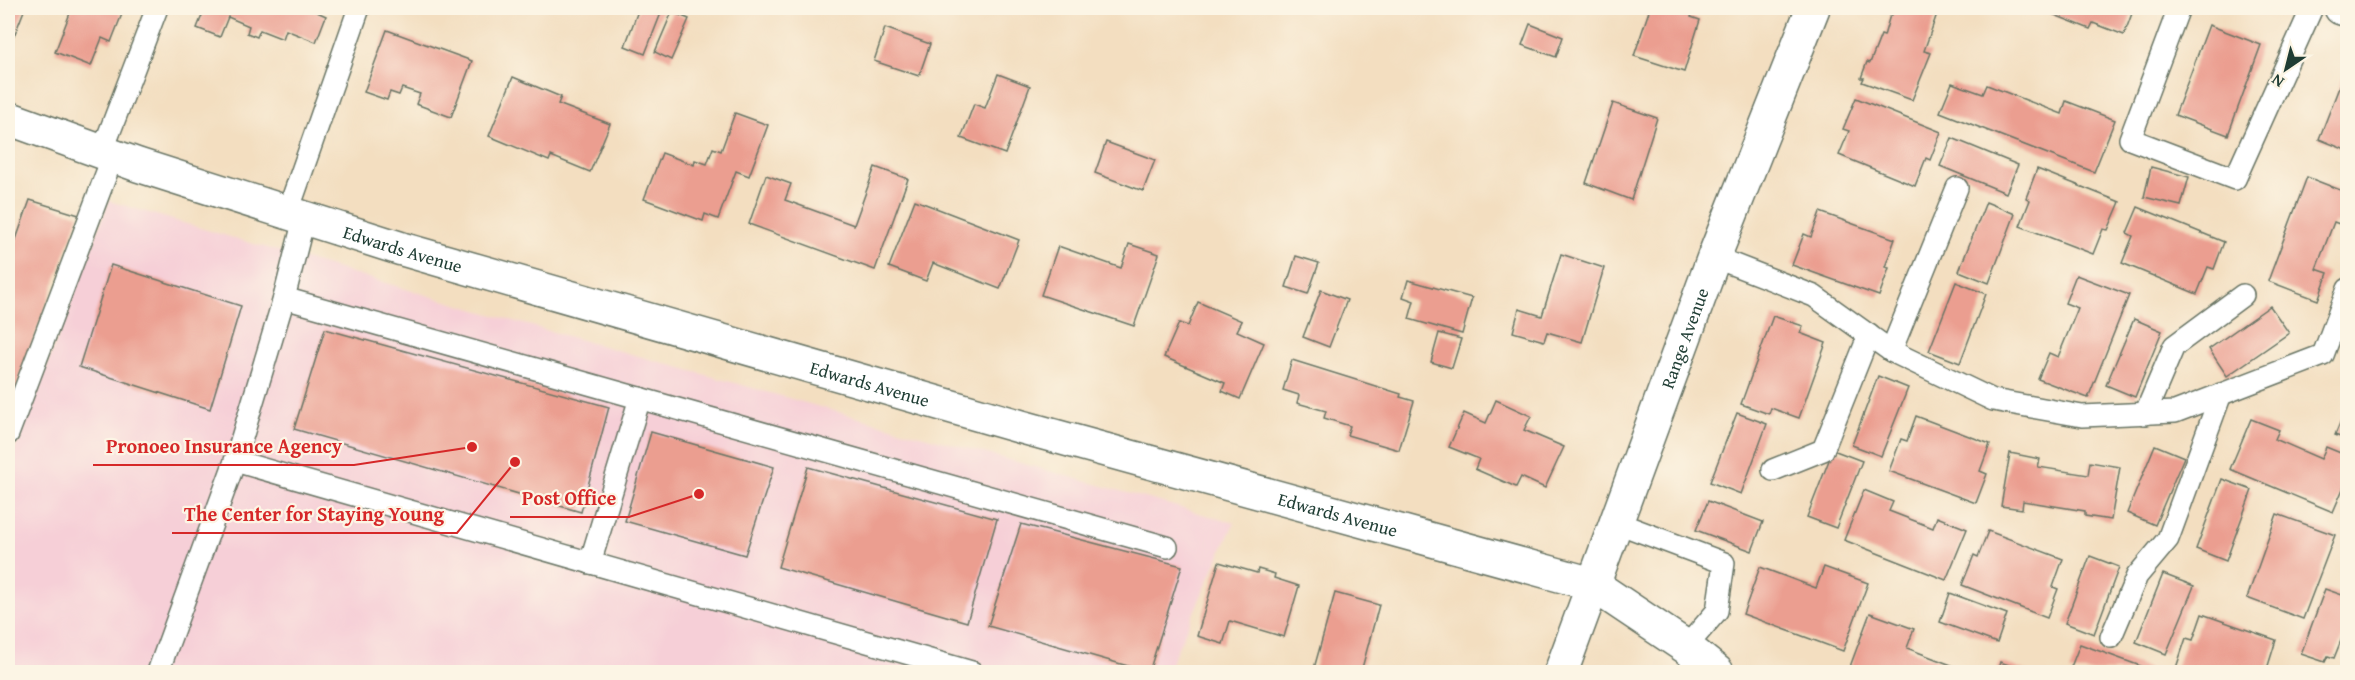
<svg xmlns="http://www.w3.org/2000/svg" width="2355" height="680" viewBox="0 0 2355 680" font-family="'Gentium Book Plus',serif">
<rect width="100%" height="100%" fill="#fcf5e5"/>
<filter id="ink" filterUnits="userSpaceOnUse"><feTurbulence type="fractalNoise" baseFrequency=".0167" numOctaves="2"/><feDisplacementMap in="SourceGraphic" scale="12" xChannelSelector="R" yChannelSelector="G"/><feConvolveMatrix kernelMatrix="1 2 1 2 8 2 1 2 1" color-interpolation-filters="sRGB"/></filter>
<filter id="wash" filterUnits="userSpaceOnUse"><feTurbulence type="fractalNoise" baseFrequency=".008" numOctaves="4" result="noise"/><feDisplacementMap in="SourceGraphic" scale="24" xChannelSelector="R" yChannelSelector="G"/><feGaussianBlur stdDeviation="1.35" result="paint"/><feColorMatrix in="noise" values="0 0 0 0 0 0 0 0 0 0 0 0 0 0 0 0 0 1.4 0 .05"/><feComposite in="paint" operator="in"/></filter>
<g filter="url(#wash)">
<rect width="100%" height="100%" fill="#f3dec0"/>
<path fill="#f6cfd7" d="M 109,201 L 517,322 L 1234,523 L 1167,672 L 8,672 L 8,469 Z"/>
<g id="blocks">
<g fill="#eb9e90">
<path d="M 8,8 L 25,8 L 14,36 L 8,33 Z"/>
<path d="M 72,8 L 104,8 L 122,14 L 111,42 L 102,38 L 91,66 L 55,52 Z"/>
<path d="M 205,8 L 308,8 L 326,16 L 316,42 L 286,30 L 283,39 L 260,30 L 257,37 L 247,33 L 249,26 L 228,17 L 220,37 L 197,28 Z"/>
<path d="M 639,8 L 663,8 L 645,54 L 625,46 Z"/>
<path d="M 1650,8 L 1694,8 L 1691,17 L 1700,20 L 1684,72 L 1634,56 Z"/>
<path d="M 1895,8 L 1939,8 L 1924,51 L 1931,53 L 1912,100 L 1862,82 L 1864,78 L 1861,78 L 1867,62 L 1870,63 L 1881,35 L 1884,36 L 1890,15 L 1892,15 Z"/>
<path d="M 2037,8 L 2134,8 L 2124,35 L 2093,23 L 2090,29 Z"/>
<path d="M 672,12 L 689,19 L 671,60 L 655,52 Z"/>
<path d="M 1530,24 L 1563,37 L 1556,57 L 1522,45 Z"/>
<path d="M 2209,25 L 2261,45 L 2228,135 L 2175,115 Z"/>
<path d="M 885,28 L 930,44 L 919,76 L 874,61 Z"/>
<path d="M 387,30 L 472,61 L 451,117 L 416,104 L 420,94 L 402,88 L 399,95 L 390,92 L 387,100 L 364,92 Z"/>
<path d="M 2345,72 L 2348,73 L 2348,151 L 2319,139 Z"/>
<path d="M 998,74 L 1030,86 L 1005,154 L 961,138 L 974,104 L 985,108 Z"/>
<path d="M 513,77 L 561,97 L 558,104 L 610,124 L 590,172 L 551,156 L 549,161 L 489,136 Z"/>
<path d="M 1952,83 L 1983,94 L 1987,85 L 2062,114 L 2066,101 L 2115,120 L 2094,172 L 1940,112 Z"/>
<path d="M 1856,98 L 1941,132 L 1930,160 L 1926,158 L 1915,186 L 1839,155 L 1849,131 L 1843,129 Z"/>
<path d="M 1613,103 L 1657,118 L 1631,200 L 1586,183 Z"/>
<path d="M 735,113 L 768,125 L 749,176 L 736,171 L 718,219 L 705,214 L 703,221 L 644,199 L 662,153 L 694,165 L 695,160 L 707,164 L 713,148 L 721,151 Z"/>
<path d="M 1952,138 L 2018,165 L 2006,193 L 1940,166 Z"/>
<path d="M 1106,142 L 1155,160 L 1143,191 L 1095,173 Z"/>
<path d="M 875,167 L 908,179 L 875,270 L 749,224 L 766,175 L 791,184 L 785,200 L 854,225 Z"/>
<path d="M 2151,167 L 2189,177 L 2181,206 L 2144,197 Z"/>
<path d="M 2037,169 L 2120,202 L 2108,230 L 2103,229 L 2093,254 L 2020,226 L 2030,200 L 2026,198 Z"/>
<path d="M 2307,177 L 2348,193 L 2348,218 L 2345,226 L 2334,222 L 2316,269 L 2328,273 L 2318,300 L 2268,281 Z"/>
<path d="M 30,200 L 79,215 L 8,411 L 8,262 Z"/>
<path d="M 915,200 L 1019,240 L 1000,289 L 933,263 L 926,281 L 889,267 Z"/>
<path d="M 1986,202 L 2015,214 L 1989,283 L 1959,271 Z"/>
<path d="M 2138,207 L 2224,242 L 2214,269 L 2208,267 L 2197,294 L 2122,263 L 2133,236 L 2127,233 Z"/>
<path d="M 1820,212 L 1895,239 L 1885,267 L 1889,268 L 1879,296 L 1792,265 L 1804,234 L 1811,237 Z"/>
<path d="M 1129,244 L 1159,254 L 1134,326 L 1041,295 L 1058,246 L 1121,268 Z"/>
<path d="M 1561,254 L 1604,268 L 1582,342 L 1547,332 L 1544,341 L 1513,332 L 1519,309 L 1542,316 Z"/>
<path d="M 1296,256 L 1319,263 L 1308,294 L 1286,287 Z"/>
<path d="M 111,265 L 241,306 L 210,409 L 79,367 Z"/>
<path d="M 2076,275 L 2129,295 L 2088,398 L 2038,379 L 2049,353 L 2058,357 L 2078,308 L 2065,303 Z"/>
<path d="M 1408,280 L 1472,298 L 1462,334 L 1409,319 L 1414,301 L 1403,297 Z"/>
<path d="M 1956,282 L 1986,294 L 1960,363 L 1929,351 Z"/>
<path d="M 1321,290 L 1347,300 L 1329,347 L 1303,337 Z"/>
<path d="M 1198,302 L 1242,321 L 1237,331 L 1264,343 L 1240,399 L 1222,391 L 1225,383 L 1164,357 L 1179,323 L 1188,326 Z"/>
<path d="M 2270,306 L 2289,333 L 2227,376 L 2209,349 Z"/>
<path d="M 1773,316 L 1803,326 L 1800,333 L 1826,343 L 1799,418 L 1771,408 L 1769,414 L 1741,404 Z"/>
<path d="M 2134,319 L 2162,331 L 2135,397 L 2106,385 Z"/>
<path d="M 325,329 L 609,407 L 581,512 L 294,429 Z"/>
<path d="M 1439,333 L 1461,339 L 1452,368 L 1431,362 Z"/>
<path d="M 1292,360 L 1401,394 L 1400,397 L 1414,401 L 1399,450 L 1347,435 L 1350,426 L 1324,418 L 1326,411 L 1297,403 L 1299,395 L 1283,390 Z"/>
<path d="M 1878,376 L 1908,388 L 1881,456 L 1852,445 Z"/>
<path d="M 1496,400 L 1531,416 L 1524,430 L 1564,447 L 1545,488 L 1521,477 L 1516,487 L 1475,469 L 1479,459 L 1449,447 L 1464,413 L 1486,423 Z"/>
<path d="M 2347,406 L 2348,406 L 2348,440 L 2335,435 Z"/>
<path d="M 1737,413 L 1767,424 L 1741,494 L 1710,482 Z"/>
<path d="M 1916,416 L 1990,444 L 1980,471 L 1987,474 L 1976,503 L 1889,471 L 1901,439 L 1907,441 Z"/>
<path d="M 2251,419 L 2279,430 L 2275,439 L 2321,459 L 2326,447 L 2348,456 L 2348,477 L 2333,512 L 2230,469 Z"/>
<path d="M 651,432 L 774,467 L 745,555 L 625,521 Z"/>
<path d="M 2155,445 L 2184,457 L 2155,525 L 2127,513 Z"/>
<path d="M 1833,450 L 1862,461 L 1836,528 L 1807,517 Z"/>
<path d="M 2010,453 L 2040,459 L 2038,467 L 2088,475 L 2090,462 L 2120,467 L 2111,520 L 2085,516 L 2085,511 L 2023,501 L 2022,509 L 2001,506 Z"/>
<path d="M 808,467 L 997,519 L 967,622 L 778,567 Z"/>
<path d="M 2222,479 L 2252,490 L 2226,561 L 2196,549 Z"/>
<path d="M 1864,490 L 1893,502 L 1889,511 L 1933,528 L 1937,517 L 1967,529 L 1946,580 L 1844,540 Z"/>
<path d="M 1708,501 L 1763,522 L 1752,551 L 1696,530 Z"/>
<path d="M 2277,514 L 2335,535 L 2303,619 L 2247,598 Z"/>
<path d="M 1021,524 L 1182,566 L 1149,672 L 988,626 Z"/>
<path d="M 1988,531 L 2063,559 L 2053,587 L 2058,589 L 2047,618 L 1962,585 L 1974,555 L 1978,557 Z"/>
<path d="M 2090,556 L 2119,567 L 2094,634 L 2065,623 Z"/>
<path d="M 1219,562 L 1257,573 L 1258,569 L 1275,574 L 1274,578 L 1299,586 L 1284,637 L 1230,621 L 1223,644 L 1197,636 Z"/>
<path d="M 1760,567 L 1816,588 L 1824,567 L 1868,583 L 1843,651 L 1743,614 Z"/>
<path d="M 2163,574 L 2194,586 L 2166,654 L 2136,642 Z"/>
<path d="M 2325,589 L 2348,597 L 2348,623 L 2334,658 L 2328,656 L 2325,662 L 2301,654 Z"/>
<path d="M 1335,593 L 1379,605 L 1361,672 L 1313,672 Z"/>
<path d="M 1950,593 L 2007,614 L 1997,643 L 1940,622 Z"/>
<path d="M 1870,613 L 1914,629 L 1907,648 L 1964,670 L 1963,672 L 1848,672 Z"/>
<path d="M 2202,614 L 2276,640 L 2267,669 L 2272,670 L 2272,672 L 2189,672 L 2176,668 L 2186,638 L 2193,640 Z"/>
<path d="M 2080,644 L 2157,672 L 2069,672 Z"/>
<path d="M 2000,662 L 2029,672 L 1997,672 Z"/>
</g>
</g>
</g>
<g filter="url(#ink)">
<use href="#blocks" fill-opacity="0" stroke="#697565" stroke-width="1.5"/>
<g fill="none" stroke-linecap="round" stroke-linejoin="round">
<g stroke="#697565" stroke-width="24">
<g id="service">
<path d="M 2179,8 L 2130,139 L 2235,179 L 2312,8"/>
<path d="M 102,152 L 157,8"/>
<path d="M 287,214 L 359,8"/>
<path d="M 1714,257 L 1814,296 L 1891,351 L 1957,188"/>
<path d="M 284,298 L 304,219"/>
<path d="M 1891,351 L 1993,400 L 2082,416 L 2175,412 L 2323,355 L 2348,289"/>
<path d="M 2145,414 L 2174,346 L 2243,295"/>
<path d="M 8,434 L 113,156"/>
<path d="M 235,461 L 972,672"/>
<path d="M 1773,470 L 1823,450 L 1869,335"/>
<path d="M 1615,522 L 1724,563 L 1717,611 L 1686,647"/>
<path d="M 590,563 L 640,398"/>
<path d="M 2111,637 L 2137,576 L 2168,539 L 2221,394"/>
<path d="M 158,672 L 235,461 L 284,298 L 1167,547"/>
</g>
</g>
<g stroke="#697565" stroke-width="36">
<g id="minor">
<path d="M 2341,8 L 2348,10"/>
<path id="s1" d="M 8,118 L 138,165 L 402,249 L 1022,427 L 1592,584 L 1686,647 L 1717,672"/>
</g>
</g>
<g stroke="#697565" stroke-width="36">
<g id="tertiary">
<path id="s2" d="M 1561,672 L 1714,257 L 1813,8"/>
</g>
</g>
<use href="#service" stroke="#fff" stroke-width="21"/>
<use href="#minor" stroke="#fff" stroke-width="33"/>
<use href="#tertiary" stroke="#fff" stroke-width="33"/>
</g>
</g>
<g text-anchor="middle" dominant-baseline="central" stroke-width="4.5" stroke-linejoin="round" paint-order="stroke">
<g font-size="18" fill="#1f3d34" stroke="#fcf5e5">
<text stroke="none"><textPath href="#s1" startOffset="416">Edwards Avenue</textPath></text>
<text stroke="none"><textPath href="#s2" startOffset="356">Range Avenue</textPath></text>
<text stroke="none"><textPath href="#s1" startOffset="902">Edwards Avenue</textPath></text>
<text stroke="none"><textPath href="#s1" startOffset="1388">Edwards Avenue</textPath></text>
</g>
</g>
<path fill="none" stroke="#d62828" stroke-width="2" d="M472 447L354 465H93M699 494L629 517H510M515 462L457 533H172"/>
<g fill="#d62828" stroke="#fcf5e5" stroke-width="2">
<circle cx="472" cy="447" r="6"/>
<circle cx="699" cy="494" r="6"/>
<circle cx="515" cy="462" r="6"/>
</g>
<g font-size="20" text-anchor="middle" font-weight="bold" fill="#d62828" stroke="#fcf5e5" stroke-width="4.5" stroke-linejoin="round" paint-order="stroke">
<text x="224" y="453">Pronoeo Insurance Agency</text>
<text x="569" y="505">Post Office</text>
<text x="314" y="521">The Center for Staying Young</text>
</g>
<rect width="2355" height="680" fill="none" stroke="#fcf5e5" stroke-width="30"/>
<g transform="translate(2286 69) rotate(215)" stroke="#fcf5e5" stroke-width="4.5" paint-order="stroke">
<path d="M0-4.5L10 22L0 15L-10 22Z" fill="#1f3d34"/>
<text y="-9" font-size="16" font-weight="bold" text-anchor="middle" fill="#1f3d34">N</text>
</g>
</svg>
